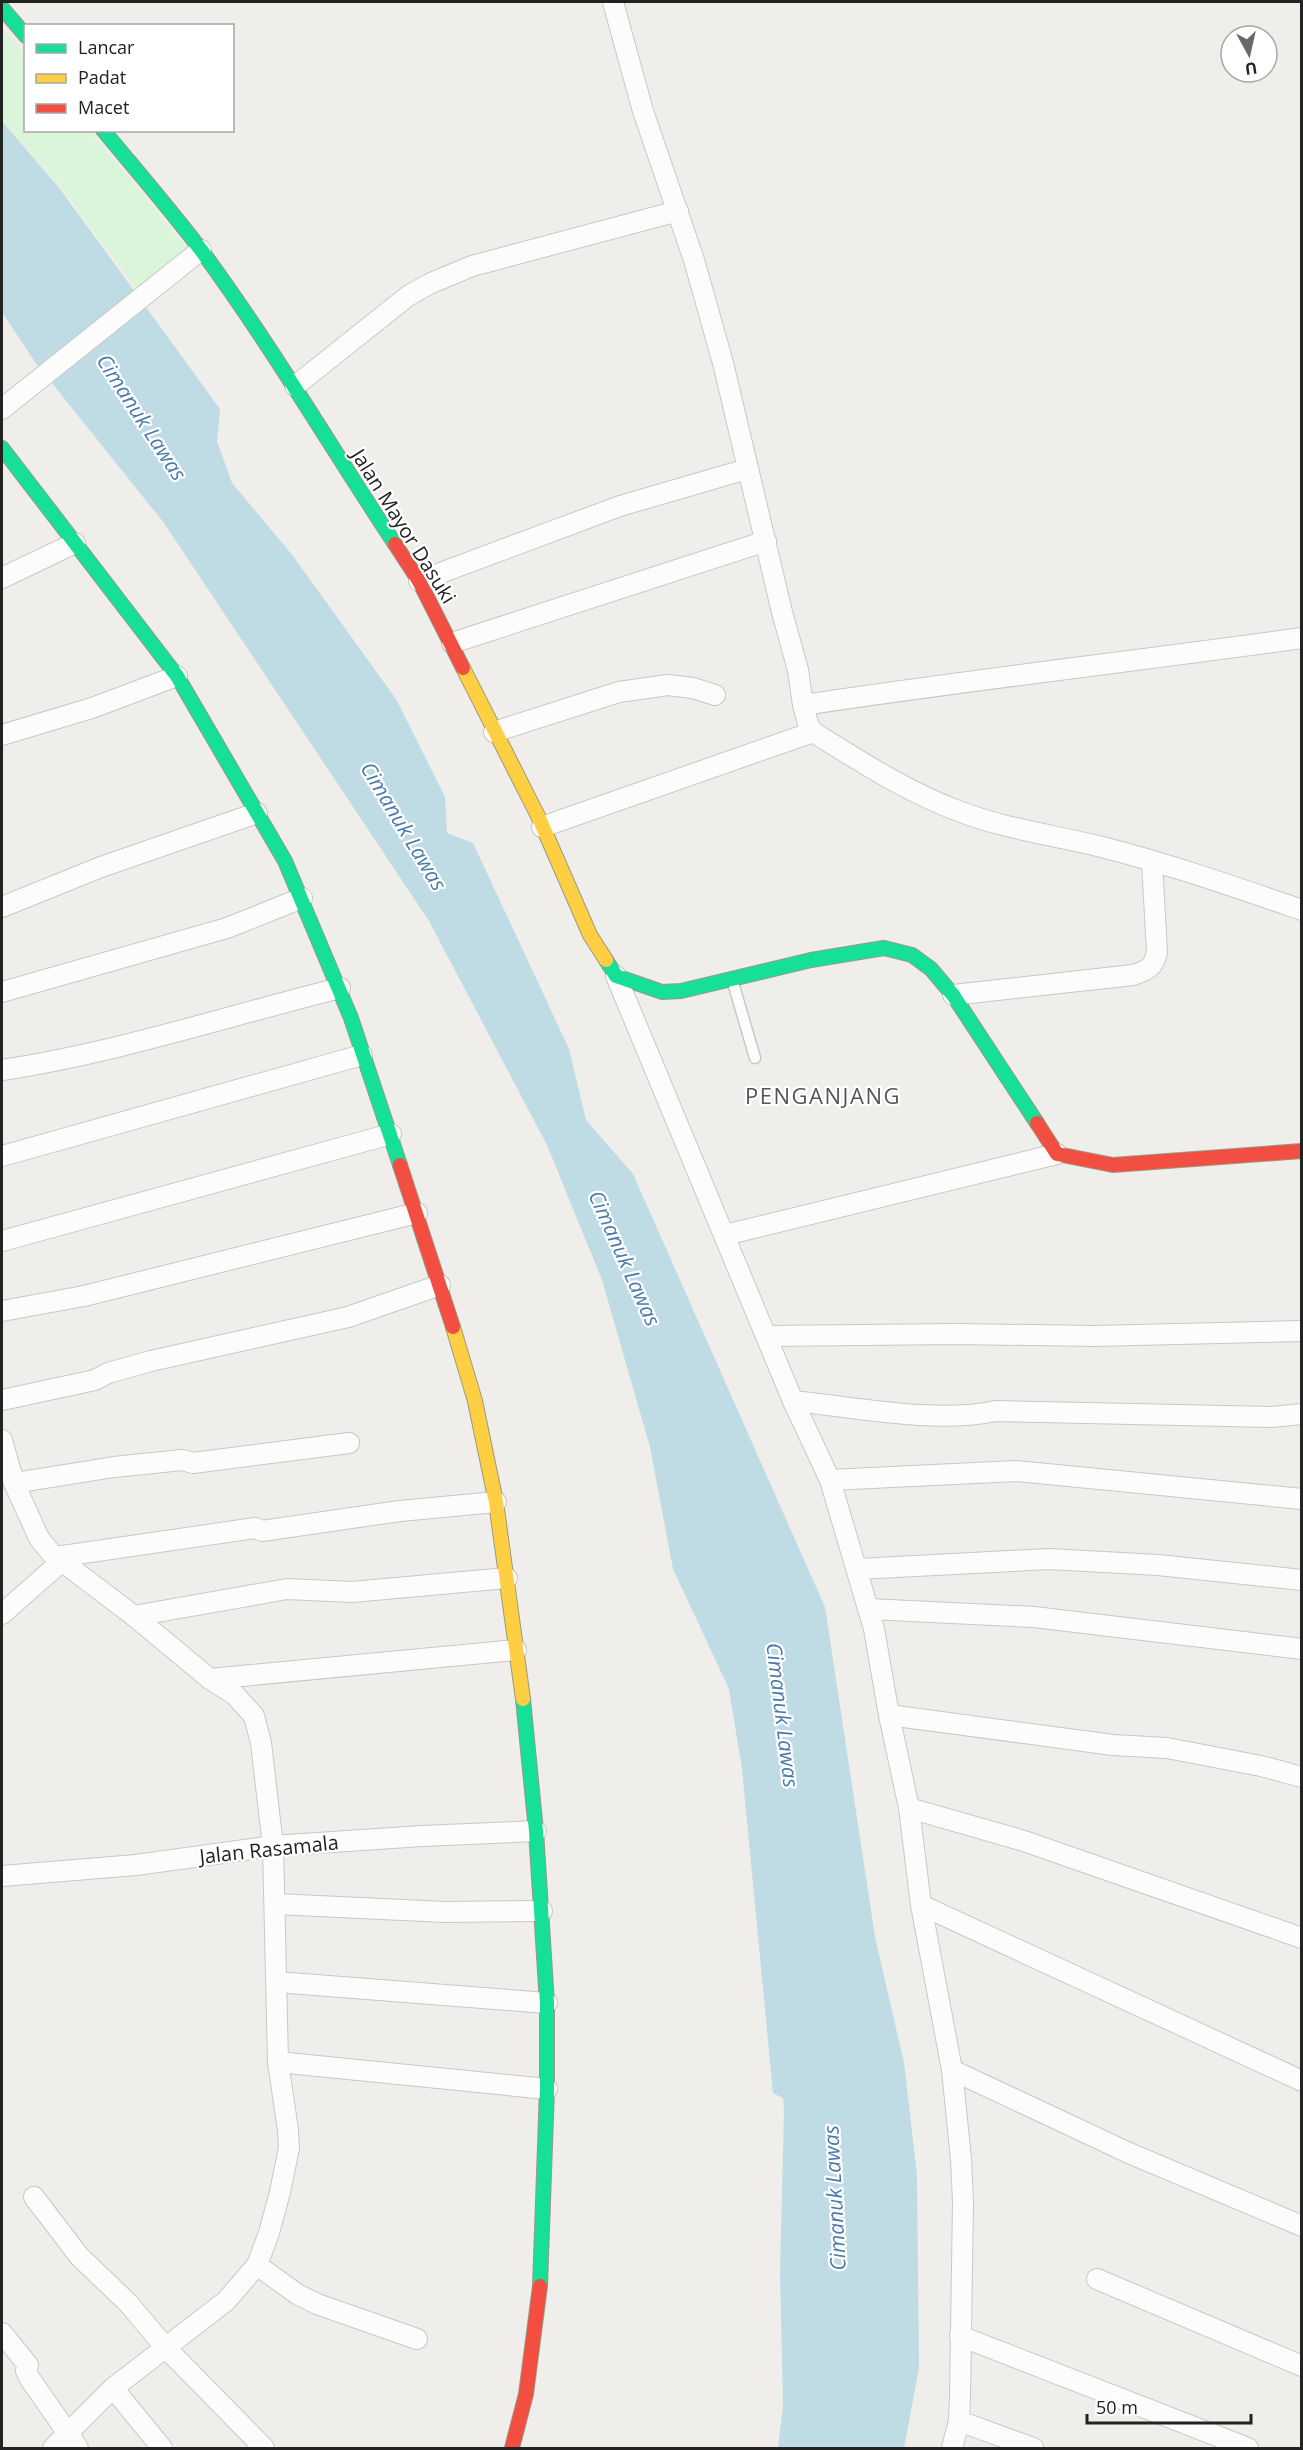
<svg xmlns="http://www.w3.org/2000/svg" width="1303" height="2450" viewBox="0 0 1303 2450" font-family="'Open Sans',sans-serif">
<rect width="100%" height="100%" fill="#f0eeeb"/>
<path fill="#daf5da" d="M 2,28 L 25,55 L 26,130 L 90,131 L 189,250 L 138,290 L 62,189 L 2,120 Z"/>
<path fill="#bfdbe3" d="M 2,121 L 60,189 L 220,409 L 217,441 L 232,483 L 293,556 L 396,699 L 445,797 L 447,833 L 473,843 L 569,1049 L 586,1120 L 633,1174 L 825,1607 L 875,1937 L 904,2063 L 917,2175 L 919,2368 L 904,2448 L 778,2448 L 783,2405 L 780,2273 L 784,2110 L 783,2098 L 773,2093 L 742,1769 L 729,1689 L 673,1569 L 650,1447 L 602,1280 L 547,1145 L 429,921 L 164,523 L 35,362 L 2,312 Z"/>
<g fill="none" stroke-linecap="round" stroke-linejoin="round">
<g stroke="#c9c8c7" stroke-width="13">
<path id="lane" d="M 732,979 L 755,1058"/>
</g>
<g stroke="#c9c8c7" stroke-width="22">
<g id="street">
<path d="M 613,2 L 643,111 L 694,260 L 723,363 L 782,612 L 798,670 L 803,705 C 969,680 1136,661 1302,638"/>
<path d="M 295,386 L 408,296 L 429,284 L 472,266 L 678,211"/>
<path d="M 2,409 L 201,250"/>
<path d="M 2,578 L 75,543"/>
<path d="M 419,581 L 620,506 L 747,469"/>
<path d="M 452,643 L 766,541"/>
<path d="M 803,705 L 809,727 L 813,732 C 861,762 907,792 961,812 C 1006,829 1054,835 1102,847 C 1169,864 1235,887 1302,910"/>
<path d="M 494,732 L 619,692 L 668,685 L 693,688 L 715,695"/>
<path d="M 2,735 L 92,708 L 177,676"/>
<path d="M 542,827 L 813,732"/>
<path d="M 2,907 L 101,867 L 257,813"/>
<path d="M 616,976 L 793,1401 L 830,1480 L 874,1629 L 889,1715 L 909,1808 L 921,1905 L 952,2070 L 961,2159 L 963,2202 L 960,2397 L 959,2421 L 952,2448"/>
<path d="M 2,992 L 227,928 L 302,898"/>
<path d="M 953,995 L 1133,975 C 1148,970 1154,967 1157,952 L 1152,862"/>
<path d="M 2,1070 C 115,1053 228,1016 340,988"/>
<path d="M 2,1156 L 362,1055"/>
<path d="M 725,1235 L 1057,1154"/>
<path d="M 2,1241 L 391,1134"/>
<path d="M 2,1311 L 84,1296 L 417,1213"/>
<path d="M 767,1336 L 956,1334 L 1094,1336 L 1302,1331"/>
<path d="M 2,1400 L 95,1380 L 108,1373 L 151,1361 L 348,1317 L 440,1285"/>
<path d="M 793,1401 C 855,1407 935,1424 996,1411 L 1272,1417 L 1302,1414"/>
<path d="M 2,1440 L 14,1483 L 39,1538 L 51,1553 L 134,1616 L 210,1679 L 235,1695 L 254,1716 L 261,1743 L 273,1846 L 278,2062 L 288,2130 L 289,2148 L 280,2192 L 269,2233 L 257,2265 L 226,2301 L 113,2388 L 53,2448"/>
<path d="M 830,1480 L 1016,1471 L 1302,1499"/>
<path d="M 14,1483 L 114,1467 L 182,1460 L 193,1463 L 349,1443"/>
<path d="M 56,1557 L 255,1528 L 262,1531 L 400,1511 L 496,1502"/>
<path d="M 858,1569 L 1049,1559 L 1158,1565 L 1302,1580"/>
<path d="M 869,1609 L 1034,1617 L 1302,1649"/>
<path d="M 2,1614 L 61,1562"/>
<path d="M 134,1616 L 287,1589 L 352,1592 L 507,1578"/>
<path d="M 210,1679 L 516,1650"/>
<path d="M 889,1715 L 1113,1745 L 1167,1748 L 1261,1766 L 1302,1777"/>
<path d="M 909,1808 L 1024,1841 L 1302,1938"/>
<path d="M 2,1876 L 136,1865 L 273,1846 L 422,1836 L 536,1831"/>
<path d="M 276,1904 L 445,1912 L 542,1911"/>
<path d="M 921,1905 L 1302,2081"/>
<path d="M 277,1982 L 547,2003"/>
<path d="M 278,2062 L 547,2089"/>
<path d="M 952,2070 L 1129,2153 L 1302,2226"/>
<path d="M 34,2197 L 79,2256 L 128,2303 L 166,2348 L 264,2448"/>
<path d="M 257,2265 L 297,2294 L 317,2304 L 417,2339"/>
<path d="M 1097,2279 L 1302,2366"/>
<path d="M 2,2333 L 28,2365 L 26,2371 L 30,2379 L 78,2448"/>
<path d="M 960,2336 L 1248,2448"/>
<path d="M 113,2388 L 162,2448"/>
<path d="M 959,2421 L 1033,2448"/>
</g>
</g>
<g stroke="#999a82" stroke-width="16">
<g id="fast">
<path d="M 2,8 L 26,36"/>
<path d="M 103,130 C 136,170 170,209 201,250 C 271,345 330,446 395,544"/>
<path d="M 2,448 L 177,676 L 285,861 L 351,1018 L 400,1165"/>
<path d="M 606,960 L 616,976 L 662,992 L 681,991 L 811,960 L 884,948 L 912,955 L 931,969 L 953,995 L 1037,1123"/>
<path d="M 523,1699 L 536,1831 L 547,2003 L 547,2089 L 540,2286"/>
</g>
</g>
<g stroke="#999a82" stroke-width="16">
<g id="slow">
<path d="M 463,668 L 539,818 L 590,935 L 606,960"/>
<path d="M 453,1327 L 475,1401 L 496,1502 L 523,1699"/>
</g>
</g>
<g stroke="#999a82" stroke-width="16">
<g id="jam">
<path d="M 395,544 L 419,581 L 463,668"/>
<path d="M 1037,1123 L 1057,1154 L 1113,1165 L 1302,1151"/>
<path d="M 400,1165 L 453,1327"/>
<path d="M 512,2448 L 526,2394 L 540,2286"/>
</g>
</g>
<use href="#lane" stroke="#fdfcfc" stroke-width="10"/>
<use href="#street" stroke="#fdfcfc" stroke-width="20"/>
<use href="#fast" stroke="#16e098" stroke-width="14"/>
<use href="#slow" stroke="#ffcf43" stroke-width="14"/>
<use href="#jam" stroke="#f24e42" stroke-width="14"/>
</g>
<g text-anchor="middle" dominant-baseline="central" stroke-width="4.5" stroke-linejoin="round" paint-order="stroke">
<g font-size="20" fill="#222" stroke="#fff">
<text transform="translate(404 526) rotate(58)">Jalan Mayor Dasuki</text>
<text transform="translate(269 1849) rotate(-6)">Jalan Rasamala</text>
</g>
<g font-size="21" font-style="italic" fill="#4a7aab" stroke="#fff">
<text transform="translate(142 417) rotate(57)">Cimanuk Lawas</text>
<text transform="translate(404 826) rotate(59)">Cimanuk Lawas</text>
<text transform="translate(625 1258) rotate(66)">Cimanuk Lawas</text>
<text transform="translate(783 1715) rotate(83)">Cimanuk Lawas</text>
<text transform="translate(834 2198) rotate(-93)">Cimanuk Lawas</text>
</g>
<g font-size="22" letter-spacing="1.5" fill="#555" stroke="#fff">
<text x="823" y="1095">PENGANJANG</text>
</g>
</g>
<rect width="1303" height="2450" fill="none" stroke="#222222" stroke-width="6"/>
<rect x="24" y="24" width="210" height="108" fill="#ffffff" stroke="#a7a7a7" stroke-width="1.5"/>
<rect x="36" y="44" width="30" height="9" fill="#16e098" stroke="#a7a7a7" stroke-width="1.5"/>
<text x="78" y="54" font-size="18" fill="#222222">Lancar</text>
<rect x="36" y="74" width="30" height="9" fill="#ffcf43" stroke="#a7a7a7" stroke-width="1.5"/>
<text x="78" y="84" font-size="18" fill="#222222">Padat</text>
<rect x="36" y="104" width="30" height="9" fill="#f24e42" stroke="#a7a7a7" stroke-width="1.5"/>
<text x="78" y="114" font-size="18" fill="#222222">Macet</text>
<g transform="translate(1249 54) rotate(172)"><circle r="28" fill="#ffffff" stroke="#a7a7a7" stroke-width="1.5"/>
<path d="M0-4.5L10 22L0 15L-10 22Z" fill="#6a6968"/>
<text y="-9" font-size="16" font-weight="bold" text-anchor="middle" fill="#222222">U</text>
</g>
<path d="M1087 2414v9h164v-9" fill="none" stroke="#222222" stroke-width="3"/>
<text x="1096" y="2414" font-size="18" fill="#222222" stroke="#ffffff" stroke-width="4.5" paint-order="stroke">50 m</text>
</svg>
